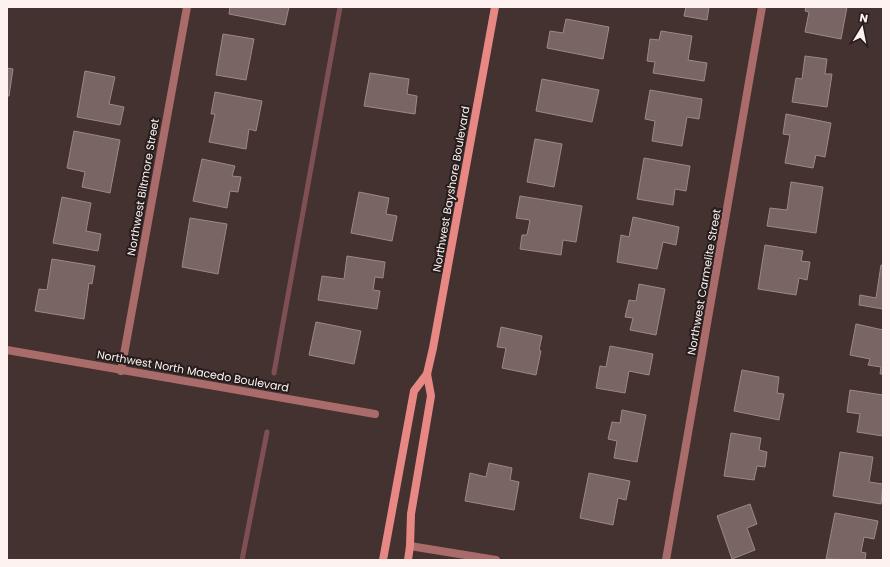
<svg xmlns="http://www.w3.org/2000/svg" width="890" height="567" viewBox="0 0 890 567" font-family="Poppins,sans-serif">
<rect width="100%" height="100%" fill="#443231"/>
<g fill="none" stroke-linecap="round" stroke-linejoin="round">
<g stroke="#7f5053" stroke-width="5">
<path d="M 274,373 L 340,7"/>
<path d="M 242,560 L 267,432"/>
</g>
</g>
<g fill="#796563" stroke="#9d8887">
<path d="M 230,7 L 289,7 L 285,25 L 229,14 Z"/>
<path d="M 686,7 L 709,7 L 707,20 L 684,16 Z"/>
<path d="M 806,7 L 847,7 L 841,39 L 805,32 L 809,12 L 805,11 Z"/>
<path d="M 566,19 L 609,27 L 603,59 L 547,48 L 550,31 L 563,33 Z"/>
<path d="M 661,31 L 692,36 L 688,60 L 707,63 L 704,81 L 653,73 L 655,62 L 647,61 L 650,39 L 659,40 Z"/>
<path d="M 223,34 L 254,39 L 246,80 L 216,75 Z"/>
<path d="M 805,56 L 827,59 L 825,74 L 832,74 L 827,107 L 792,102 L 796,78 L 802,79 Z"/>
<path d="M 7,68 L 13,69 L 9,96 L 7,96 Z"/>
<path d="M 85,71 L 115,77 L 109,104 L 124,107 L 120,125 L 77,117 Z"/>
<path d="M 370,73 L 409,79 L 407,94 L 417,96 L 415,114 L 364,106 Z"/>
<path d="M 542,79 L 599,90 L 592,122 L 536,111 Z"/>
<path d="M 650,90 L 702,99 L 699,119 L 687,117 L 682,146 L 652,141 L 655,121 L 645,119 Z"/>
<path d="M 215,92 L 262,101 L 256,131 L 249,129 L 246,149 L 209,142 L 215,114 L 211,114 Z"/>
<path d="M 786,114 L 831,123 L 825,157 L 816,155 L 813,168 L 785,163 L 790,135 L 783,134 Z"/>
<path d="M 74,131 L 120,140 L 110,193 L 82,187 L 85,172 L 67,168 Z"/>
<path d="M 535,139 L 562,144 L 554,187 L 527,182 Z"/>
<path d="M 644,158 L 690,166 L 686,191 L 675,189 L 673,205 L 637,199 Z"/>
<path d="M 202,159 L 235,166 L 232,176 L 241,177 L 238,192 L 230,191 L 227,208 L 193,201 Z"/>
<path d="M 791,182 L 823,187 L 816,233 L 767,226 L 770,208 L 787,210 Z"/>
<path d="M 359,192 L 389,198 L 386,214 L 397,216 L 392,241 L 351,233 Z"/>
<path d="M 520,196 L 582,206 L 576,242 L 563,240 L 561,255 L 520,249 L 522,235 L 527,235 L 530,220 L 516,218 Z"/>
<path d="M 62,197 L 91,203 L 86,231 L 101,234 L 98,251 L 53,243 Z"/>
<path d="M 633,217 L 679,227 L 676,245 L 663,242 L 657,269 L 617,262 L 621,235 L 629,237 Z"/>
<path d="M 190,218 L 227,224 L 218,274 L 182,267 Z"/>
<path d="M 765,245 L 803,251 L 801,261 L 810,262 L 807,280 L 799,278 L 796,295 L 758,289 Z"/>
<path d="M 347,256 L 385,262 L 383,278 L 375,277 L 373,290 L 380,291 L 377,309 L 318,300 L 322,276 L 344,279 Z"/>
<path d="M 52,259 L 95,266 L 92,284 L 89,283 L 84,319 L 35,311 L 39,289 L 47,290 Z"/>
<path d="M 881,265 L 883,265 L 883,309 L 859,305 L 860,295 L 876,298 Z"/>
<path d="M 639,284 L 665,289 L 656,335 L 630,330 L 633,318 L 625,317 L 629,300 L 636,301 Z"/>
<path d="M 316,322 L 361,331 L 354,364 L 309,355 Z"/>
<path d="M 856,324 L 883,330 L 883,374 L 880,374 L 881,367 L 868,365 L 870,359 L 850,355 Z"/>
<path d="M 501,327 L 542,336 L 539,350 L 541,351 L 536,375 L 502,368 L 506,348 L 497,347 Z"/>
<path d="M 610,346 L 653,354 L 649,375 L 629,371 L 625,393 L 596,388 L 600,366 L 606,367 Z"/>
<path d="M 742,370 L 779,377 L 777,393 L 784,394 L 779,420 L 734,411 Z"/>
<path d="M 850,390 L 883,395 L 883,436 L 857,432 L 860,414 L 847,412 Z"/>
<path d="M 622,410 L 646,415 L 637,462 L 614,458 L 617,441 L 608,439 L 612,422 L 620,423 Z"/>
<path d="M 731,433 L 761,438 L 759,450 L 767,452 L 765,467 L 757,466 L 754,480 L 724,476 Z"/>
<path d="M 840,452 L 873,457 L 869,482 L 883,484 L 881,504 L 833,496 Z"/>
<path d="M 489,463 L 512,468 L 510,480 L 519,482 L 514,510 L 465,501 L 470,473 L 486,477 Z"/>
<path d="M 589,473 L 630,481 L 626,500 L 618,498 L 613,525 L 580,518 Z"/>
<path d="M 750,504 L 757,524 L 747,528 L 755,550 L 732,559 L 717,516 Z"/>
<path d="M 835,513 L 878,521 L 874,539 L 864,537 L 861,552 L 866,553 L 865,560 L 826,559 Z"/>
</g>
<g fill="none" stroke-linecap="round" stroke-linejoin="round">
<g stroke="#a96c6a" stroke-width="8">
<path d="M 7,350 L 375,414"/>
<path d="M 121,371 L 187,7"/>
<path d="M 410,546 L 496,560"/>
<path d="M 666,560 L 762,7"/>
</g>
<g stroke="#e88885" stroke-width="8">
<path d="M 383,560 L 414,391 L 427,374"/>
<path d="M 408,560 L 410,546 L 411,514 L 431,396 L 427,374 L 433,348 L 495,7"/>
</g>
</g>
<g text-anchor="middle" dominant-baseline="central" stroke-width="4" stroke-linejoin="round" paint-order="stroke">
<g font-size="11" fill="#fef2f1" stroke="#251c1c">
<text transform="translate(143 187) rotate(-80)">Northwest Biltmore Street</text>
<text transform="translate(451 189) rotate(-80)">Northwest Bayshore Boulevard</text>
<text transform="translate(704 282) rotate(-80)">Northwest Carmelite Street</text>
<text transform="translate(193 371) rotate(10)">Northwest North Macedo Boulevard</text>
</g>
</g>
<rect width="890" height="567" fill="none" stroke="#fef2f1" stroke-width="16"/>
<g transform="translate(862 28) rotate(10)" stroke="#251c1c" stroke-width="3" paint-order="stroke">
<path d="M0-3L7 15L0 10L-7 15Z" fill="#fef2f1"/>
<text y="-6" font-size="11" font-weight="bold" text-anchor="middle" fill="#fef2f1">N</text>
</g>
</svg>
